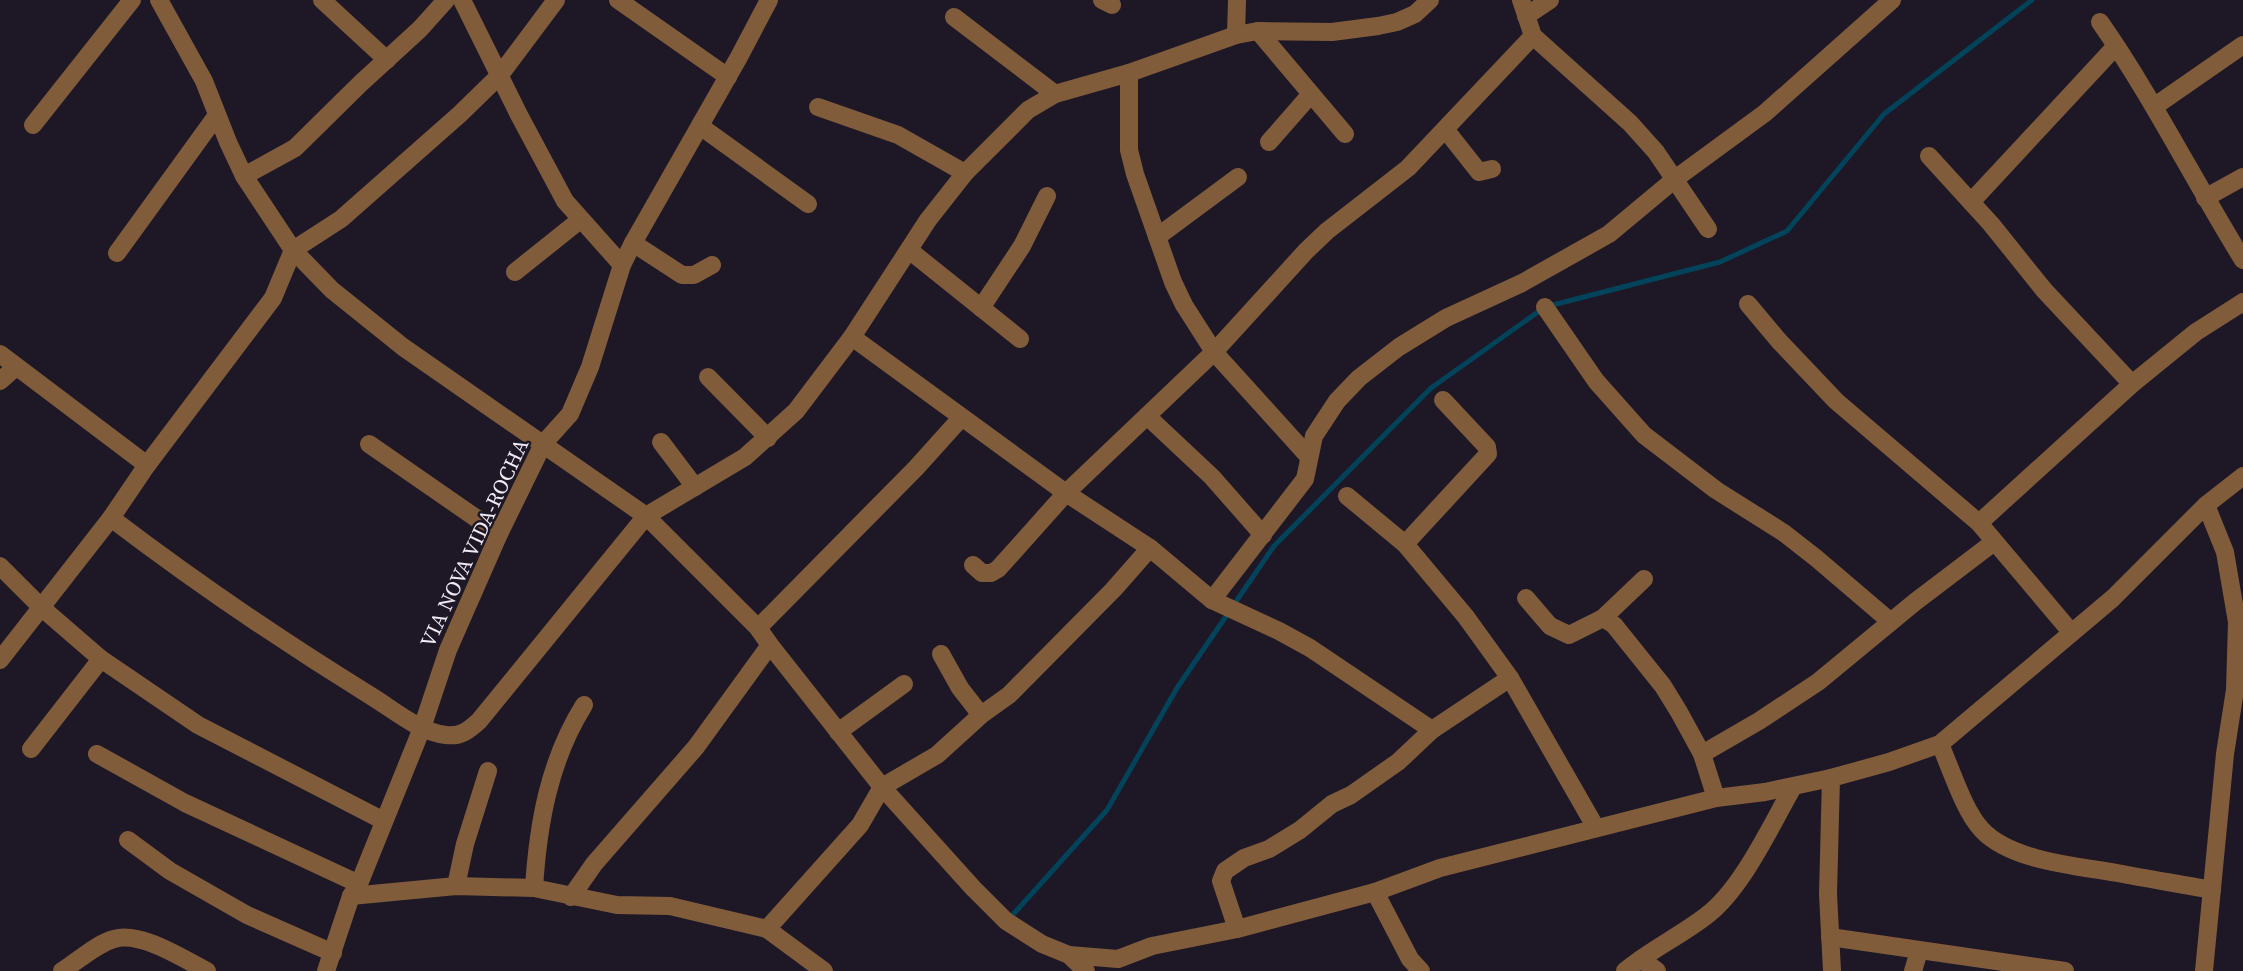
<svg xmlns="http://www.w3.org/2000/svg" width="2243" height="971" viewBox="0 0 2243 971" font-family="'Source Serif 4',serif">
<rect width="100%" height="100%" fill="#1e1826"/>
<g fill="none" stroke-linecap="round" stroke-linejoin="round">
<path stroke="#00445c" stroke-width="5" d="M 1009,919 L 1107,810 L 1177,688 L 1274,546 L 1431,388 L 1545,307 L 1720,262 L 1787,231 L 1884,114 L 2032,0"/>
<g stroke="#815c3b" stroke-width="18">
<path d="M 159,0 L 204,81 L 228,142 L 244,176 L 293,250 L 332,290 L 403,347 L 646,516 L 758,628 L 770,645 L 882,787 L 973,888 L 1006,921 L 1042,944 L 1069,955 L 1086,971"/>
<path d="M 322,0 L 387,60"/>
<path d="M 462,0 L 519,115 L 565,201 L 622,265"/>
<path d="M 618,0 L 728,77"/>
<path d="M 1102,0 L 1112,5"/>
<path d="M 1521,0 L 1533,36 L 1630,123 L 1656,152 L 1708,229"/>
<path d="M 1526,16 L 1550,0"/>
<path d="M 954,17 L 1055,94"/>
<path d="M 2100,22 C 2153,98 2194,181 2243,260"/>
<path d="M 1258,31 L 1345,134"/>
<path d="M 1236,35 L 1237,0"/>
<path d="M 2155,106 L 2243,45"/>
<path d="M 818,107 L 898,135 L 965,173"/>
<path d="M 33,125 L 132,0"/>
<path d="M 700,126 L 808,204"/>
<path d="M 1445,129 L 1479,172 L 1492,169"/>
<path d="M 1269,142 L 1311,94"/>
<path d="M 1929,156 L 1991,224 L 2044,290 L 2132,384"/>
<path d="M 244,176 L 295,148 L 361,83 L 420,29 L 446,0"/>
<path d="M 2205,198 L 2243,177"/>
<path d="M 1971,202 L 2116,46"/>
<path d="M 1157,237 L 1238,177"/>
<path d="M 633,243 L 682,275 L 694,275 L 712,265"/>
<path d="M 909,250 L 1020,339"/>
<path d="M 117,253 L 217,115"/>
<path d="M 515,272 L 580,220"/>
<path d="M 1748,304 L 1779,341 L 1836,401 L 1979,523 L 2071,632"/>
<path d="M 1545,307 L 1596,381 L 1644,435 L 1716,490 L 1784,533 L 1816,558 L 1891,622"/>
<path d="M 981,308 L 1022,246 L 1047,196"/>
<path d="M 852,337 L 1066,493 L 1150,548 L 1212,600 L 1279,631 L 1310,648 L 1432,730"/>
<path d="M 0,354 L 147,465"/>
<path d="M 708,377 L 768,438"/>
<path d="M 0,381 L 16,367"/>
<path d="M 1147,416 L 1212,477 L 1263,535"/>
<path d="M 661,442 L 695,487"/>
<path d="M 369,444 L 499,534"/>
<path d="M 1309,457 L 1214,352 L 1306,251 L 1327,231 L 1408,168 L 1533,36"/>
<path d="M 1347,496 L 1405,544 L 1466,617 L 1510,678 L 1596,828"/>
<path d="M 111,518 C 195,582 282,641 371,696 C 394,710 419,732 446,735 C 461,737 469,730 479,721 L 646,516 L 745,457 L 796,411 L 852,337 L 928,220 L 965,173 L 1028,110 L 1055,94 L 1129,73 L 1236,35 L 1258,31 L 1332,32 L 1378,26 L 1397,22 L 1415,14 L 1430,0"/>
<path d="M 1979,523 L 2132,384 L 2196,332 L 2243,302"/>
<path d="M 1405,544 L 1488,454 L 1487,447 L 1443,400"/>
<path d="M 973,565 L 982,573 L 991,573 L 998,569 L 1066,493 L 1214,352 L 1184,305 L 1173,282 L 1135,174 L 1129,150 L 1129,73"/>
<path d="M 0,566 L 42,608 L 101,659 L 198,725 L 384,821"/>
<path d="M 1526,598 L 1550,626 L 1569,635 L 1603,618 L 1614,625 L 1663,686 L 1679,712 L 1702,754 L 1716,798"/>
<path d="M 1212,600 L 1305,479 L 1314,436 L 1337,401 L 1359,378 L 1399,347 L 1446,318 L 1522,283 L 1609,234 L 1675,179 L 1765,113 L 1892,0"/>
<path d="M 1603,618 L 1644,579"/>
<path d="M 758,628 L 916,468 L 961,418"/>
<path d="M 941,654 L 960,688 L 981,715"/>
<path d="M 0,660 L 111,518 L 147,465 L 273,298 L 293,250 L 341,219 L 460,114 L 500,75 L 556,0"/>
<path d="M 838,732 L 904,684"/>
<path d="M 1940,744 C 1951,769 1964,811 1982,830 C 2011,861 2077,866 2117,873 C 2148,879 2180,884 2212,890"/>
<path d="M 31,749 L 101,659"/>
<path d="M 97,754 L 185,803 L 359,884"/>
<path d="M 1702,754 L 1759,721 L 1818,682 L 1915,602 L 1994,542"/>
<path d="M 1831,778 L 1828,894 L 1832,971"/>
<path d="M 128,840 L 170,871 L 247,915 L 333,953"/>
<path d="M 456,886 L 465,844 L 488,771"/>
<path d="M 534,888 C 538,824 549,761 584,705"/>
<path d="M 1375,892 L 1410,959 L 1421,971"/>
<path d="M 351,896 L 456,886 L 534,888 L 617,905 L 670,906 L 767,929 L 860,825 L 882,787 L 937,755 L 981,715 L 1009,695 L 1113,590 L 1150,548"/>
<path d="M 571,897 L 594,864 L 696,747 L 770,645"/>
<path d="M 767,929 L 824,971"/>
<path d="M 1237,929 L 1221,881 L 1225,871 L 1244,858 L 1269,849 L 1300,830 L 1332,804 L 1351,795 L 1398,762 L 1432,730 L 1510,678"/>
<path d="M 1830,937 L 2065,971"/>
<path d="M 1069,955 L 1118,959 L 1152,946 L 1237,929 L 1375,892 L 1440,868 L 1716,798 L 1765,792 L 1831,778 L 1889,762 L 1940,744 L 2113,598 L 2206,505 L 2243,476"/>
<path d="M 1641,959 L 1657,971"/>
<path d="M 62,971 C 78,961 96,944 114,939 C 141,931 183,959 207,971"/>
<path d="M 326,971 L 351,896 L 359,884 L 422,728 L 448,650 L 499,534 L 543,444 L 570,414 L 590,367 L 622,265 L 633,243 L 739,57 L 769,0"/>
<path d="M 1625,971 C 1650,950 1680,936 1706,916 C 1742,889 1770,827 1793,787"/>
<path d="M 1913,971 L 1919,951"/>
<path d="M 2204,971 L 2225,754 L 2235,690 L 2237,622 L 2225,552 L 2206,505"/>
</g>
</g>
<g text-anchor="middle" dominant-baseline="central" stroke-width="5" stroke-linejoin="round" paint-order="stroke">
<g font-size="21" fill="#efebf5" stroke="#1e1826">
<text transform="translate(474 543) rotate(-65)">VIA NOVA VIDA-ROCHA</text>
</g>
</g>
</svg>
